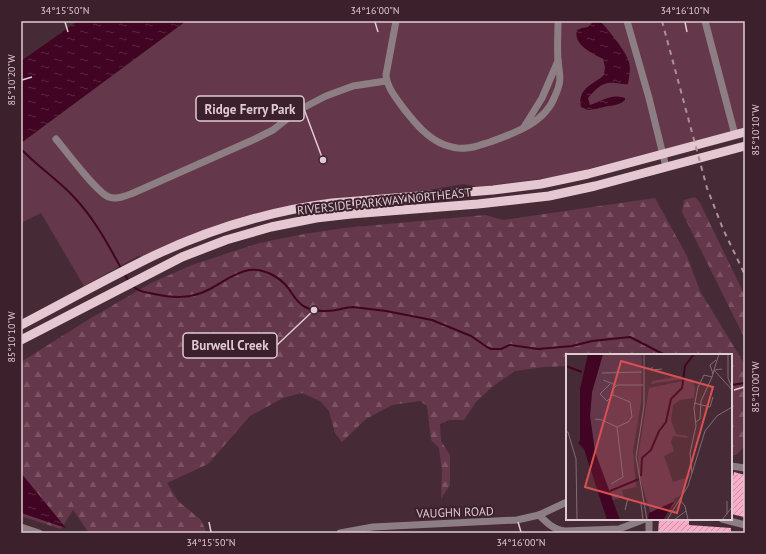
<svg xmlns="http://www.w3.org/2000/svg" width="766" height="554" viewBox="0 0 766 554" font-family="'PT Sans',sans-serif">
<defs>
<pattern id="forest-firs" width="22" height="20" patternUnits="userSpaceOnUse"><rect width="22" height="20" fill="#65374a"/><path d="M5 1l3.5 6h-7zM16 11l3.5 6h-7z" fill="#7b5363"/></pattern>
<pattern id="water-ripples" width="26" height="14" patternUnits="userSpaceOnUse"><rect width="26" height="14" fill="#410423"/><path d="M2 4q2-2 4 0t4 0M15 11q2-2 4 0t4 0" fill="none" stroke="#5c2742"/></pattern>
<pattern id="building-hatch" width="6" height="6" patternUnits="userSpaceOnUse"><rect width="6" height="6" fill="#f8acc8"/><path d="M-1 1l2-2M0 6l6-6M5 7l2-2" fill="none" stroke="#cb90a6"/></pattern>
</defs>
<rect width="100%" height="100%" fill="#462b36"/>
<g fill="url(#forest-firs)">
<path d="M 695,197 L 700,203 L 745,296 L 745,339 L 682,212 L 684,200 Z"/>
<path d="M 655,198 L 687,256 L 700,291 L 745,365 L 745,446 L 736,455 L 731,455 L 731,355 L 567,355 L 567,366 L 544,367 L 515,371 L 492,387 L 476,402 L 464,420 L 449,420 L 440,424 L 441,441 L 450,455 L 450,485 L 441,499 L 442,471 L 439,448 L 431,440 L 427,406 L 420,401 L 392,405 L 366,419 L 342,442 L 335,433 L 329,411 L 320,401 L 302,393 L 283,398 L 250,416 L 208,464 L 167,483 L 178,501 L 201,520 L 207,533 L 89,533 L 73,510 L 61,529 L 21,516 L 21,362 L 86,321 L 151,283 L 192,265 L 259,243 L 304,234 L 344,228 L 485,215 L 503,220 Z"/>
</g>
<path fill="#65374a" d="M 186,21 L 745,21 L 745,128 L 561,176 L 479,187 L 463,184 L 423,191 L 346,197 L 281,207 L 218,225 L 181,239 L 141,258 L 140,255 L 84,286 L 41,213 L 21,223 L 21,143 Z"/>
<g fill="url(#water-ripples)">
<path d="M 78,21 L 186,21 L 21,143 L 21,61 Z"/>
<path d="M 594,21 L 601,22 C 609,31 626,51 629,62 C 631,69 629,77 628,84 C 624,85 620,83 615,83 C 602,81 596,89 588,98 L 590,105 C 602,101 611,93 625,98 L 625,100 C 619,106 612,105 604,107 C 598,108 594,110 588,110 L 581,107 C 577,88 593,85 604,75 L 605,67 L 603,59 C 592,53 573,45 577,30 L 582,28 L 588,27 Z"/>
<path d="M 21,473 L 66,528 L 21,513 Z"/>
</g>
<g fill="none" stroke-linecap="round" stroke-linejoin="round">
<g stroke="#410423" stroke-width="2">
<path d="M 21,149 C 37,166 57,179 73,196 C 94,218 108,244 122,270"/>
<path d="M 124,273 L 129,282"/>
<path d="M 132,285 C 138,292 145,292 154,294 C 173,298 190,299 208,290 C 222,283 233,273 249,270 C 264,268 280,277 289,289 C 293,295 297,303 305,307 C 315,312 330,312 341,309 C 345,308 348,307 353,307 L 386,311 L 432,320 L 471,336 L 487,347 L 491,349 L 501,349 L 510,345 L 538,349 L 572,346 L 592,341 L 630,337 L 665,355"/>
<path d="M 731,385 L 745,383"/>
</g>
</g>
<g fill="url(#building-hatch)">
<path d="M 734,472 L 745,475 L 744,517 L 731,514 L 731,487 Z"/>
<path d="M 659,519 L 689,519 L 689,525 L 731,528 L 731,533 L 658,533 Z"/>
</g>
<g fill="none" stroke-linecap="round" stroke-linejoin="round">
<g stroke="#8d7e83" stroke-width="7">
<path d="M 396,21 L 386,75 C 387,88 397,99 404,109 C 415,123 428,139 445,145 C 451,147 460,149 466,148 C 474,148 483,144 490,142 C 515,133 545,123 555,96 C 562,81 560,76 558,61 C 557,48 558,33 558,21"/>
<path d="M 627,21 L 649,98 L 666,167"/>
<path d="M 705,21 L 735,135"/>
<path d="M 524,127 L 542,98 L 558,61"/>
<path d="M 56,139 C 65,150 98,194 109,197 C 117,200 124,196 131,194 L 255,139 L 273,130 L 297,111 L 326,96 L 353,86 L 386,81"/>
<path d="M 731,466 L 745,468"/>
<path d="M 539,515 C 547,523 554,530 565,531 L 619,529 L 645,519"/>
<path d="M 722,519 L 745,525"/>
<path d="M 21,527 L 39,533"/>
<path d="M 340,533 L 373,527 L 517,520 L 539,515 L 567,502"/>
<path d="M 649,533 L 649,519"/>
</g>
<g stroke="#e5c7d2" stroke-width="9">
<path d="M 21,325 C 65,302 108,278 153,256 C 210,229 270,211 332,203 L 493,190 L 541,184 L 588,174 L 745,132"/>
<path d="M 21,340 L 182,257 L 226,240 L 271,227 L 316,218 L 351,214 L 478,204 L 549,196 L 595,186 L 745,146"/>
</g>
<path stroke="#a8939b" stroke-width="2" stroke-dasharray="5 5" stroke-linecap="butt" d="M 662,21 L 707,188 L 723,229 L 745,275"/>
</g>
<path fill="none" stroke="#deccd2" stroke-width="1.5" d="M 65,22 L 68,32M 375,22 L 378,32M 685,22 L 687,32M 22,80 L 32,77M 734,132 L 744,130M 22,337 L 32,334M 734,390 L 744,387M 209,522 L 211,532M 518,522 L 521,532"/>
<g text-anchor="middle" dominant-baseline="central" stroke-width="4" stroke-linejoin="round" paint-order="stroke">
<g font-size="12" fill="#deccd2" stroke="#3c212c">
<text transform="translate(384 201) rotate(-6)">RIVERSIDE PARKWAY NORTHEAST</text>
<text transform="translate(455 512) rotate(-2)">VAUGHN ROAD</text>
</g>
</g>
<g transform="translate(566 354)">
<rect width="166" height="166" fill="#462b36"/>
<path d="M 115,22 L 116,25 L 85,30 L 86,27 ZM 126,25 L 129,33 L 128,44 L 114,46 L 107,51 L 105,66 L 110,80 L 121,82 L 122,84 L 107,82 L 105,88 L 108,97 L 98,102 L 107,128 L 119,124 L 124,118 L 124,121 L 114,142 L 107,145 L 110,148 L 96,166 L 99,162 L 85,160 L 73,121 L 72,102 L 83,34 Z" fill="#65374a"/>
<path d="M 37,0 L 75,0 L 76,5 L 75,49 L 67,97 L 70,133 L 56,136 L 58,143 L 47,146 L 29,98 L 24,62 L 26,38 Z" fill="#65374a"/>
<path d="M 22,0 L 37,0 L 26,38 L 24,62 L 29,98 L 54,166 L 41,166 L 18,95 L 12,89 L 14,87 L 14,35 ZM 109,147 L 97,166 L 82,166 L 83,159 Z" fill="#410423"/>
<path fill="none" stroke="#410423" stroke-width="2" d="M 0,12 L 16,18M 75,122 L 76,104 L 85,96 L 93,77 L 100,68 L 105,45 L 116,34 L 119,12 L 128,0M 44,137 L 73,125"/>
<path fill="none" stroke="#836b74" stroke-width="1" d="M 78,0 L 78,52 L 70,103 L 81,166M 153,0 L 148,16 L 156,15M 162,0 L 162,24 L 166,34M 86,13 L 86,16 L 96,15M 36,19 L 76,18M 147,20 L 144,11 L 150,6M 37,26 L 50,31M 44,30 L 34,40 L 41,47 L 47,41M 128,49 L 144,53 L 147,43M 29,65 L 36,66 L 51,73 L 62,68 L 66,63 L 64,48 L 47,41 L 47,35 L 51,31 L 77,31M 130,68 L 134,65 L 135,47 L 146,23M 0,78 L 2,78 L 10,105 L 11,166M 126,119 L 124,99 L 130,72 L 128,54 L 132,33 L 138,21 L 146,23 L 148,16 L 166,36M 45,130 L 57,123 L 51,73M 113,145 L 119,152 L 122,166M 161,147 L 161,160M 75,150 L 77,166M 59,156 L 62,144M 64,166 L 77,166M 101,166 L 122,132 L 139,77 L 151,62 L 166,53M 108,166 L 120,157M 156,166 L 166,153"/>
<path fill="#d85152" fill-opacity="0.15" stroke="#d85152" stroke-width="2" d="M 55,7 L 147,33 L 111,159 L 19,133 Z"/>
<rect width="166" height="166" fill="none" stroke="#deccd2" stroke-width="2"/>
</g>
<path fill="none" stroke="#deccd2" stroke-width="1.5" d="M323 160L304 109M314 310L277 345"/>
<g fill="#deccd2" stroke="#3c212c" stroke-width="1.5">
<circle cx="323" cy="160" r="4"/>
<circle cx="314" cy="310" r="4"/>
</g>
<g fill="#3c212c" stroke="#deccd2" stroke-width="1.5">
<rect x="196" y="96" width="108" height="25" rx="4"/>
<rect x="183" y="333" width="94" height="25" rx="4"/>
</g>
<g font-size="13" text-anchor="middle" font-weight="bold" fill="#deccd2">
<text x="250" y="114">Ridge Ferry Park</text>
<text x="230" y="350">Burwell Creek</text>
</g>
<rect width="766" height="554" fill="none" stroke="#3c212c" stroke-width="44"/>
<rect x="22" y="22" width="722" height="510" fill="none" stroke="#deccd2" stroke-width="1.5"/>
<g font-size="10" text-anchor="middle" fill="#deccd2">
<text x="65" y="14">34°15'50"N</text>
<text x="375" y="14">34°16'00"N</text>
<text x="685" y="14">34°16'10"N</text>
<text transform="translate(11 80) rotate(-90)" y="4">85°10'20"W</text>
<text transform="translate(755 130) rotate(-90)" y="4">85°10'10"W</text>
<text transform="translate(11 337) rotate(-90)" y="4">85°10'10"W</text>
<text transform="translate(755 387) rotate(-90)" y="4">85°10'00"W</text>
<text x="211" y="546">34°15'50"N</text>
<text x="521" y="546">34°16'00"N</text>
</g>
</svg>
